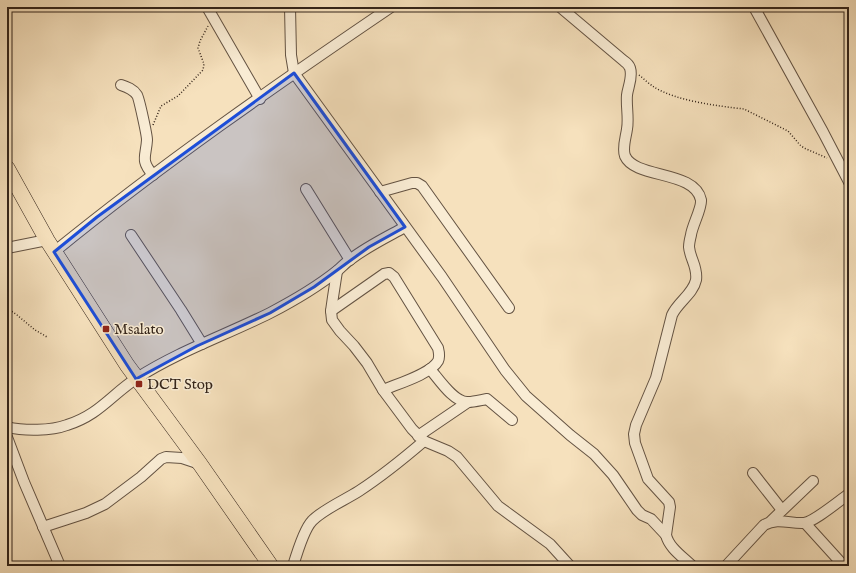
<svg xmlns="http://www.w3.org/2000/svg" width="856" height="573" viewBox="0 0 856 573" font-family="'IM FELL English',serif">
<rect width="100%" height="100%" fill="#f6e1bd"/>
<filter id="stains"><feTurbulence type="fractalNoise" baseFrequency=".005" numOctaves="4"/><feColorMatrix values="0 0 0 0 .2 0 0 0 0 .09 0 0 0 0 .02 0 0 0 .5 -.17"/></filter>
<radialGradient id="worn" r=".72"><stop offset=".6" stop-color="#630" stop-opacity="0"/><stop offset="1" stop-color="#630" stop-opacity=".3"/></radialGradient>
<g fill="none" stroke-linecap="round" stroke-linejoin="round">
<g stroke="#645343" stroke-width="12">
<g id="minor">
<path d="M 207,7 L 260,99"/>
<path d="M 290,7 L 291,55 L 294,73 L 442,277 L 505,370 L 526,396 L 570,435 L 594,454 L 613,475 L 637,510 L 642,515 L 651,519 L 666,535"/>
<path d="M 560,7 L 624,61 C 627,63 629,65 630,68 C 633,77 628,87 627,95 C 626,106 629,118 627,129 C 626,137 622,148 625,156 C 635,179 695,170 701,200 C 702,208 692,226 691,235 C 690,239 689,243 689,247 C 690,259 698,267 696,280 C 693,294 678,302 672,315 L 656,378 L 636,425 L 634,434 L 635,443 L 648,479 L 669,502 L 670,507 L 666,535 C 669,548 683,557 692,566"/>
<path d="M 754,7 L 823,132 L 849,182"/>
<path d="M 121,85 C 127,87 133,89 137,95 C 139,98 147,135 147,140 C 146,157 140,160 153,175"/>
<path d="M 306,189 L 350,260"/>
<path d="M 380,192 L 412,183 L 417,183 L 422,186 L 509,308"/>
<path d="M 131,235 L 181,310 L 202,344"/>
<path d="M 7,248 L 47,240"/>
<path d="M 54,252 C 162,164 276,85 391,7"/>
<path d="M 337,271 L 333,297 L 331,311 L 332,320 L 340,331 L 354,346 L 367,363 L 383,390 L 412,429 L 424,441 L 448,451 L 457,457 L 498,506 L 550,544 L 570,566"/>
<path d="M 331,311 L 384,274 L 389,273 L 394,277 L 438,348 C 439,352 440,357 438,361 C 431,374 397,384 383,390"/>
<path d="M 430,369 C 438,378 454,403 468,402 C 474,402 481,400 487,399 L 512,420"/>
<path d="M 7,427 C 24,431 51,431 67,425 C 99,415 111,395 137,378 C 179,351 226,335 270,313 C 293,301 317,287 337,271 C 342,267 346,262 351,259 C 368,246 387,237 405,227"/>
<path d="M 418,436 L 468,402"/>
<path d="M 7,437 L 24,482 L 60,566"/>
<path d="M 753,473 L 782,510"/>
<path d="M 771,521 L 813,481"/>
<path d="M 805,523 L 844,566"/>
<path d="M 43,527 L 86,513 L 105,504 L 141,477 L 161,459 L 166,457 L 182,458 L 200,464"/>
<path d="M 293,566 C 296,556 305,528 312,521 C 322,510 345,500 359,491 C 382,476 403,459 424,441"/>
<path d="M 726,566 L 764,525 C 778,517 790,524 804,523 C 814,522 840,500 849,494"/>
</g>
</g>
<g stroke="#33241a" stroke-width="16">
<path id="highway" d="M 7,168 L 47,240 L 127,365 L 200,464 L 271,566"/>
</g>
<g stroke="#33241a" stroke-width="1.5" stroke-dasharray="1 2" stroke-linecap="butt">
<path d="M 218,10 L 222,7"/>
<path d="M 639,75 C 644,79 649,84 654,87 C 676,101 718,106 744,109 L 788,131 L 800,145 L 804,148 L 827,158"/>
<path d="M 153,125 L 161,106 L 178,96 L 203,70 L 204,64 L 198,48 L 200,41 L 208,26"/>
<path d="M 7,308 L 17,315 L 35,330 L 47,337"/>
</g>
<use href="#minor" stroke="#f9ecd4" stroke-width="10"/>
<use href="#highway" stroke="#f6e1bd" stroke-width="15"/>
</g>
<path fill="#1d4ed8" fill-opacity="0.2" stroke="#1d4ed8" stroke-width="3" stroke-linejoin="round" d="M 294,73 L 405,227 L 369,247 L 314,287 L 270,313 L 197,346 L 136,379 L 54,252 L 97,217 Z"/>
<g fill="#8f2418" stroke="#f9ecd4" stroke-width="1.5">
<rect x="102" y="325" width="8" height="8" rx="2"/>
<rect x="135" y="380" width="8" height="8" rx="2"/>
</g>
<g text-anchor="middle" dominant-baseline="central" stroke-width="3" stroke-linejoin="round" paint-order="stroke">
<g font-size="15" fill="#33241a" stroke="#f9ecd4" text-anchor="start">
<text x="114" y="329">Msalato</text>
<text x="147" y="384">DCT Stop</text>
</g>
</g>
<rect width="856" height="573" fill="none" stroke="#f6e1bd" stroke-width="24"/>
<rect x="8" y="8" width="840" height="557" fill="none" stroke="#33241a" stroke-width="2"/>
<rect x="12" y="12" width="832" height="549" fill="none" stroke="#33241a"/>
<rect width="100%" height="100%" filter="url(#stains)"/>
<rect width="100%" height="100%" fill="url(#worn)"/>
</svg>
